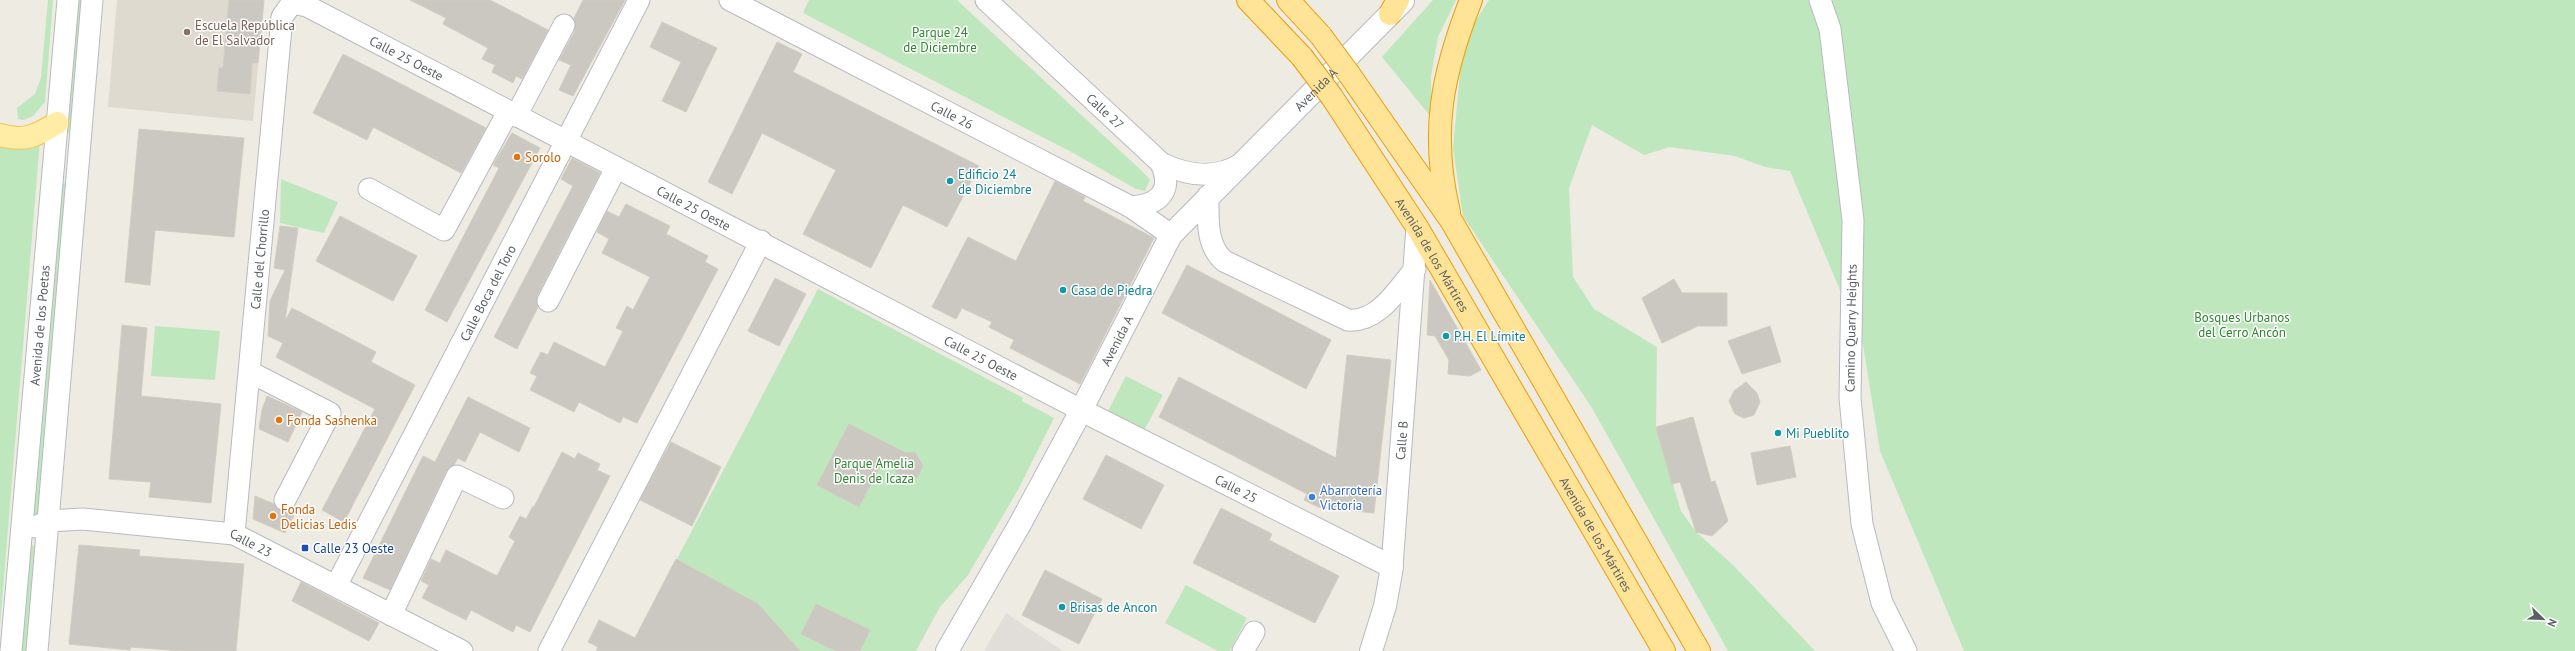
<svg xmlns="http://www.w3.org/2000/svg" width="2575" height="651" viewBox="0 0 2575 651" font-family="'PT Sans',sans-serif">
<rect width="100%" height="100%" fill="#eeebe2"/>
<path fill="#e1deda" d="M 1006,613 L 1063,651 L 984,651 Z"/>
<path fill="#dedad0" d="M 117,0 L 264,0 L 253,121 L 108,107 Z"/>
<g fill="#bfe7bd">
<path d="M 48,0 L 53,0 L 45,102 L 33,116 L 24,120 L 18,119 L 17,108 L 35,94 L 41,78 Z"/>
<path d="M 73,0 L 87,0 L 72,132 L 70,133 L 65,131 Z"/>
<path d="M 809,0 L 957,0 L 1143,172 L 1150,180 L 1145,191 L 1136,189 L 1075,154 L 803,13 Z"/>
<path d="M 1433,0 L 1456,0 L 1438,37 L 1431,76 L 1431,117 L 1382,57 Z"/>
<path d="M 1489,0 L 2575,0 L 2575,651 L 1964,651 L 1880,451 L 1863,345 L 1790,171 L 1765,167 L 1735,156 L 1670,147 L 1644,155 L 1592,125 L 1569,188 L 1573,277 L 1594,309 L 1657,347 L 1656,427 L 1681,511 L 1696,532 L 1733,565 L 1815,651 L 1728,651 L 1592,408 L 1463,216 L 1453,148 L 1463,40 Z"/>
<path d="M 40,140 L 0,626 L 0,146 L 9,148 Z"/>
<path d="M 281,179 L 338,202 L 324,233 L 280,223 Z"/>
<path d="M 61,183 L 67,184 L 41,512 L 36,515 L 33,515 Z"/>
<path d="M 818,289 L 1023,398 L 1022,401 L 1054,418 L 1018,490 L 968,575 L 940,607 L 916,651 L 629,651 Z"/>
<path d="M 155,326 L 220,331 L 215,380 L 151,376 Z"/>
<path d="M 1126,376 L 1163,395 L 1141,436 L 1105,417 Z"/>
<path d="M 29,545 L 36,546 L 30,651 L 18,651 Z"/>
<path d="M 1186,585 L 1247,618 L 1230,651 L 1218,651 L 1165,623 Z"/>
</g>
<g fill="#cbc7c1" stroke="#d3ccc0">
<path d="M 229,0 L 264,0 L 258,63 L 252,63 L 250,94 L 217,91 L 219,68 L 223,68 Z"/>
<path d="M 410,0 L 490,0 L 548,30 L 522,79 L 516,76 L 513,83 L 492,72 L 495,65 L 482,59 L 488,48 L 443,24 L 446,18 Z"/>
<path d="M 583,0 L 625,0 L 573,96 L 559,90 L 571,65 L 559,60 L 575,31 L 574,18 Z"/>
<path d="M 662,22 L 717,48 L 686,112 L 662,101 L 681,62 L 650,47 Z"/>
<path d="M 777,42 L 802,54 L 793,72 L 979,166 L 947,227 L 903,205 L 871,268 L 803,234 L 836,170 L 762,133 L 732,194 L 708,182 Z"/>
<path d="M 343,54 L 486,128 L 461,173 L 373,127 L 367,140 L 313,113 Z"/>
<path d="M 139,129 L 244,138 L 234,237 L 155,230 L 150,285 L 125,282 Z"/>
<path d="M 512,133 L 540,148 L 447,322 L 425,310 L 499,168 L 493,165 Z"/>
<path d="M 572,158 L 600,173 L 537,296 L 538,307 L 517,349 L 494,337 L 573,186 L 561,179 Z"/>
<path d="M 1055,181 L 1085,197 L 1083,201 L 1154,238 L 1080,384 L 1010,348 L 1014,340 L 989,327 L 992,322 L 962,308 L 956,319 L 932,307 L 968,237 L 1016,261 Z"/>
<path d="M 626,204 L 670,226 L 666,234 L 708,256 L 705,262 L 718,269 L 637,423 L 623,417 L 620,423 L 579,402 L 574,412 L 530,390 L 537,376 L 530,373 L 541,352 L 548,355 L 554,342 L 605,367 L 623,331 L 616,328 L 627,306 L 633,310 L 650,277 L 602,253 L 609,239 L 597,232 L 607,211 L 619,217 Z"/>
<path d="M 340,216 L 417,256 L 393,301 L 316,261 Z"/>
<path d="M 280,226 L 298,228 L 285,321 L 292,308 L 376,352 L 371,362 L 415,385 L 344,522 L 322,510 L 375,409 L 276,357 L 283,343 L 268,336 L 270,301 L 285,270 L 274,268 Z"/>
<path d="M 1187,265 L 1331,340 L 1306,389 L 1162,313 Z"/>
<path d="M 775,278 L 806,294 L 779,346 L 748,331 Z"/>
<path d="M 1674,279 L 1682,293 L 1727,293 L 1727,326 L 1698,326 L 1662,343 L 1642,298 Z"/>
<path d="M 1430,280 L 1481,370 L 1470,376 L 1448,374 L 1449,360 L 1435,336 L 1427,335 Z"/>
<path d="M 122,325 L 147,328 L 141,396 L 221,404 L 211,503 L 149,497 L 151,482 L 109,479 Z"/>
<path d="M 1770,326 L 1781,362 L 1742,374 L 1728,341 Z"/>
<path d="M 1347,355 L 1391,360 L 1374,513 L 1318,507 L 1304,500 L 1307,494 L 1159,417 L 1179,377 L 1336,458 Z"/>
<path d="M 1746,382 L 1757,393 L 1760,402 L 1754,415 L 1744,418 L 1735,414 L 1729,401 L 1734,391 Z"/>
<path d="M 267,396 L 302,412 L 288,442 L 259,429 L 262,410 Z"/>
<path d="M 468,397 L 530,428 L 519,452 L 480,432 L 465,462 L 458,458 L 454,465 L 446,471 L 390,590 L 363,578 L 423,456 L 435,462 Z"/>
<path d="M 1693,417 L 1711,482 L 1715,481 L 1728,521 L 1712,536 L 1696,532 L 1680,482 L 1672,484 L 1656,427 Z"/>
<path d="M 849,424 L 906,453 L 915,452 L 923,466 L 917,478 L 903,480 L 885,457 L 859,507 L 817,485 Z"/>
<path d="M 671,442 L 721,467 L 692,526 L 640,500 Z"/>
<path d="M 1790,446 L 1796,477 L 1757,485 L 1751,453 Z"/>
<path d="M 562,452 L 575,459 L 578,453 L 600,464 L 597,470 L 610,476 L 530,632 L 516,625 L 513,632 L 471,610 L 466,620 L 422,598 L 429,585 L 421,581 L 431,559 L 440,563 L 446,550 L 497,576 L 515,541 L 509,537 L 520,516 L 526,519 L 533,506 L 534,507 Z"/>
<path d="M 1106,455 L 1164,485 L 1141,529 L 1083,499 Z"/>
<path d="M 255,496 L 274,504 L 280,511 L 295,513 L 285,533 L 253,519 Z"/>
<path d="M 1221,508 L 1272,534 L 1269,540 L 1339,576 L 1315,623 L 1193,563 Z"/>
<path d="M 79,545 L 140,550 L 139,556 L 244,564 L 236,651 L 182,651 L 131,647 L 130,650 L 69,644 Z"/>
<path d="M 676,559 L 758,604 L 800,651 L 596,651 L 598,647 L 588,642 L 599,620 L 635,638 Z"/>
<path d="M 1045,570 L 1102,599 L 1079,644 L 1022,615 Z"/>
<path d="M 301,582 L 379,623 L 369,641 L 292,601 Z"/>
<path d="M 816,604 L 870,630 L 860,651 L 836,651 L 801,634 Z"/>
</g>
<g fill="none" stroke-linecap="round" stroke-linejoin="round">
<g stroke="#b7babf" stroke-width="23">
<g id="minor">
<path id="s1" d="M 730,0 L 1131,207 L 1171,235"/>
<path id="s2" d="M 986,0 L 1161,163 C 1188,176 1215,180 1241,164"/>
<path d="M 1820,0 L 1830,29 L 1853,220 L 1850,398 L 1862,524 L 1882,603 L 1906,651"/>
<path d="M 516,116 L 564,25"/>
<path d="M 369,189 L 444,230 L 508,112"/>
<path d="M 1208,196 C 1208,219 1206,245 1224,261 L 1348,320 C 1378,323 1398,289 1415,269"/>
<path d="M 1131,207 C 1158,205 1174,192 1161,163"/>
<path d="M 548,301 L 616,168"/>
<path d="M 250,372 L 330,413 L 285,500"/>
<path id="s3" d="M 35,527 L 48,521 L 83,519 L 234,534 L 462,651"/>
<path id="s4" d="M 234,534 L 282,17 L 292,3 L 307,6 L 1081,410"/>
<path id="s5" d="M 1392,567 L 1417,227"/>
<path id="s6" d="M 336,586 L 639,0"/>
<path d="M 391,615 L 457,476 L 503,498"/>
<path id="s7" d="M 11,651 L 68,0"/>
<path d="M 37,651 L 92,0"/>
<path d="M 549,651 L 761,241"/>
<path d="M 1243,651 L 1254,632"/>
</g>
</g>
<g stroke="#b7babf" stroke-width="24">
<g id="tertiary">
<path id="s8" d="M 1081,410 L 1392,567 L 1385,606 L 1371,651"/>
<path id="s9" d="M 947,651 L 1020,524 L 1075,422 L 1171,235 L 1403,1"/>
</g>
</g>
<g stroke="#f6c253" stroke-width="24">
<path id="primary" d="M 0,135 C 25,142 36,136 57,123"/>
</g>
<g stroke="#f09c00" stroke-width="24">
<g id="trunk">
<path d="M 1248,0 L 1302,57"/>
<path d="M 1288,0 L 1321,36"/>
<path d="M 1390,14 L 1398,0"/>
<path d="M 1349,74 L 1452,222 L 1699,651"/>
<path id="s10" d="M 1332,97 L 1417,227 L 1664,651"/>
<path d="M 1449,212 C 1430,133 1442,74 1471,0"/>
</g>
</g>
<use href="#minor" stroke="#fff" stroke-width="21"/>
<use href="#tertiary" stroke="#fff" stroke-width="22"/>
<use href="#primary" stroke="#ffeda6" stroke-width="22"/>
<use href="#trunk" stroke="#ffe497" stroke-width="22"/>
<g stroke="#f09c00" stroke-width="24" stroke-linecap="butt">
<g id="trunk-bridge">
<path d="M 1321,36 L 1349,74"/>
<path d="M 1302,57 L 1332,97"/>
</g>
</g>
<use href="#trunk-bridge" stroke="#ffe497" stroke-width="22"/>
</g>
<circle fill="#8d6e63" stroke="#fff" stroke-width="1.5" cx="187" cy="32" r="4"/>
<g fill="#e8710a" stroke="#fff" stroke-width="1.5">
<circle cx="517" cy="157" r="4"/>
<circle cx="279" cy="420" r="4"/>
<circle cx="273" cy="516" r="4"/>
</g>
<g fill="#0f9aa8" stroke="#fff" stroke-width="1.5">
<circle cx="950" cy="181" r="4"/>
<circle cx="1063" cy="290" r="4"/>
<circle cx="1446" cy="336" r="4"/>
<circle cx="1778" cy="433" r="4"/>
<circle cx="1062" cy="607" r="4"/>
</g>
<circle fill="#3f7fe0" stroke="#fff" stroke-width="1.5" cx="1312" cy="497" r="4"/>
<rect fill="#1a4fb4" stroke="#fff" stroke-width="1.5" x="301" y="544" width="8" height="8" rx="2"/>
<g text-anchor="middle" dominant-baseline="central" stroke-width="3" stroke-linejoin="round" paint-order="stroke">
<g font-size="13" fill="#785e54" stroke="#fff" text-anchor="start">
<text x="195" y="25">Escuela República<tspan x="195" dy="15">de El Salvador</tspan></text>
</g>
<g font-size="13" fill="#318432" stroke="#fff">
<text x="940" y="32">Parque 24<tspan x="940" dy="15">de Diciembre</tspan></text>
<text x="2242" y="317">Bosques Urbanos<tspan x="2242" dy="15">del Cerro Ancón</tspan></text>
<text x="874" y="463">Parque Amelia<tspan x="874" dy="15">Denis de Icaza</tspan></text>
</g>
<g font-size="13" fill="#5a5f63" stroke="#fff">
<text stroke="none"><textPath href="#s4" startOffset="664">Calle 25 Oeste</textPath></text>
<text stroke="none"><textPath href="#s9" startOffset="678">Avenida A</textPath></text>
<text stroke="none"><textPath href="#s2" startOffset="163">Calle 27</textPath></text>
<text stroke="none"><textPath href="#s1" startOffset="250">Calle 26</textPath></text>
<text stroke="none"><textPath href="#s4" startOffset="988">Calle 25 Oeste</textPath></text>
<text stroke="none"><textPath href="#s10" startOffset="187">Avenida de los Mártires</textPath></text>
<text stroke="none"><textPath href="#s4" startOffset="276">Calle del Chorrillo</textPath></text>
<text stroke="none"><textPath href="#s6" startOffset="330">Calle Boca del Toro</textPath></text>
<text stroke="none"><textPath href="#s7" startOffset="327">Avenida de los Poetas</textPath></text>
<text transform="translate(1851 328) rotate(-89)">Camino Quarry Heights</text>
<text stroke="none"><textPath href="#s9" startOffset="354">Avenida A</textPath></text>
<text stroke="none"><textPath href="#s4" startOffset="1312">Calle 25 Oeste</textPath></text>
<text stroke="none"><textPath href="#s5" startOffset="127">Calle B</textPath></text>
<text stroke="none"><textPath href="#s8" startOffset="174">Calle 25</textPath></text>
<text stroke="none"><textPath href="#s10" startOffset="511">Avenida de los Mártires</textPath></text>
<text stroke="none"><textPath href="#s3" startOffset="220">Calle 23</textPath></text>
</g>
<g font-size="13" fill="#c56008" stroke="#fff" text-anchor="start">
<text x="525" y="157">Sorolo</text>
<text x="287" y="420">Fonda Sashenka</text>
<text x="281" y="509">Fonda<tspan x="281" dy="15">Delicias Ledis</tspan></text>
</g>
<g font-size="13" fill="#0d838f" stroke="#fff" text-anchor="start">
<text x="958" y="174">Edificio 24<tspan x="958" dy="15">de Diciembre</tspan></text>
<text x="1071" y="290">Casa de Piedra</text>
<text x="1454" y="336">P.H. El Límite</text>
<text x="1786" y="433">Mi Pueblito</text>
<text x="1070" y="607">Brisas de Ancon</text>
</g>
<g font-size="13" fill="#366cbe" stroke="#fff" text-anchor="start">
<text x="1320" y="490">Abarrotería<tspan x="1320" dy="15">Victoria</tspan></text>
</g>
<g font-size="13" fill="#164399" stroke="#fff" text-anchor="start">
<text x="313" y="548">Calle 23 Oeste</text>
</g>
</g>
<g transform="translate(2543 619) rotate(113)" stroke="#ffffff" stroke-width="3" paint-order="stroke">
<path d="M0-3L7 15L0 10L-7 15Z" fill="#5a5f63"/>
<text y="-6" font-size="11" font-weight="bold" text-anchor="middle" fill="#5a5f63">N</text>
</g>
</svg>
